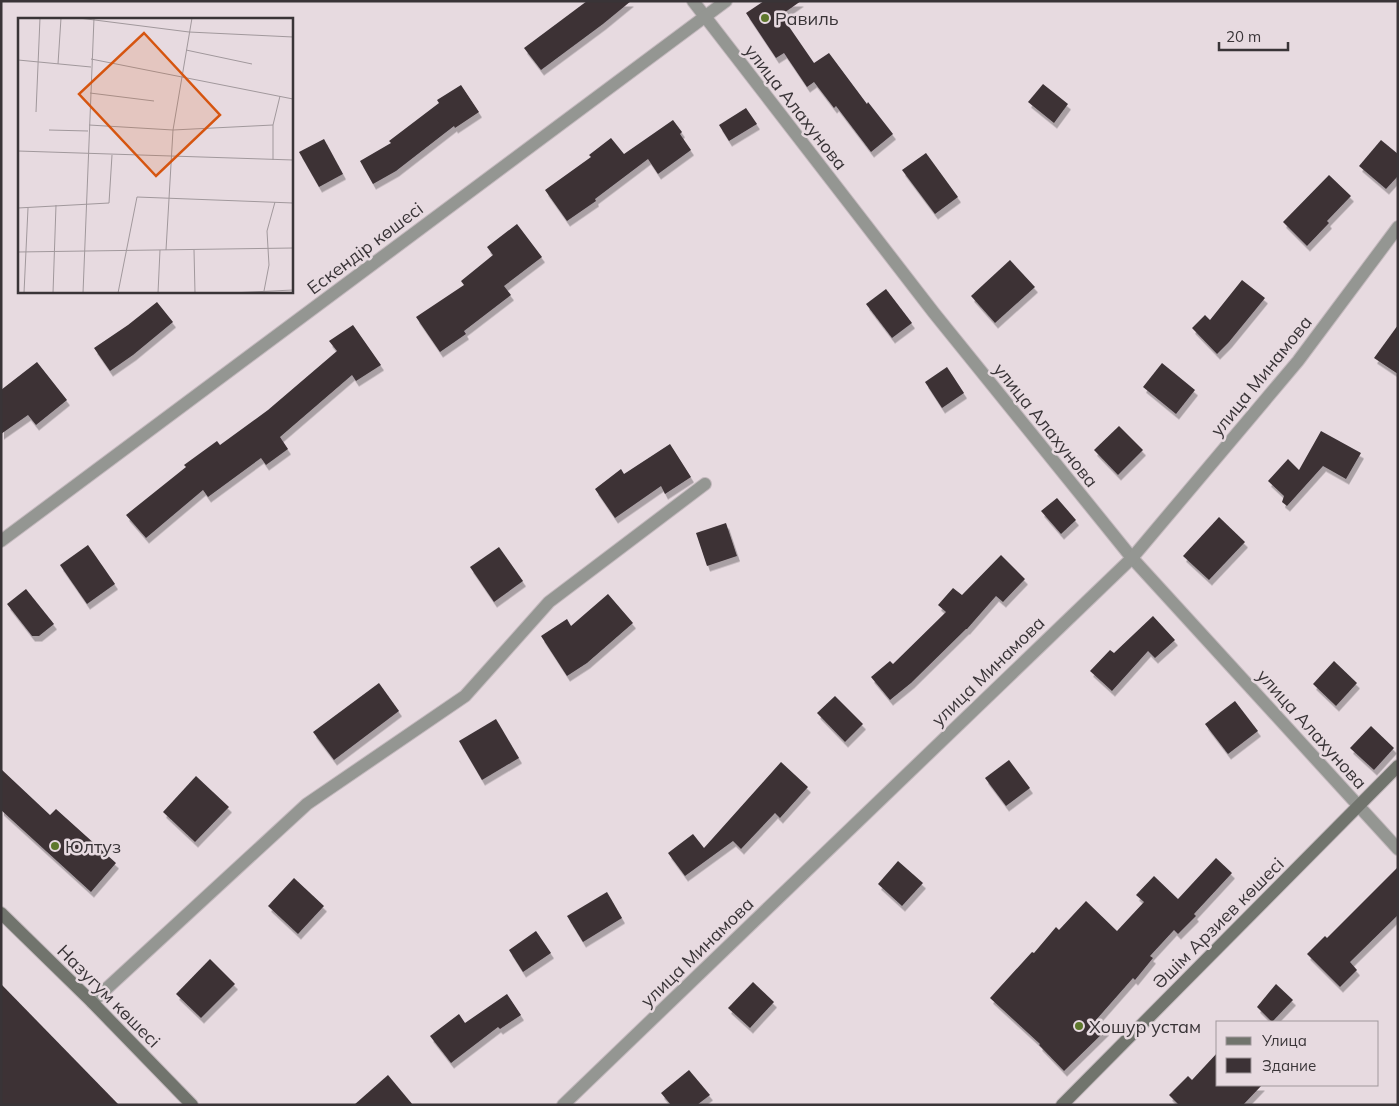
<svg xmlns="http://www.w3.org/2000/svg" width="1399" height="1106" viewBox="0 0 1399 1106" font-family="Mulish,sans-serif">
<defs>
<filter id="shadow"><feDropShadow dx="3" dy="5.5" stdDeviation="0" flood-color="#0004"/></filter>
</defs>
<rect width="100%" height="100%" fill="#e7dae0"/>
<g fill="#3c3236" filter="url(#shadow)">
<path d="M 587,1 L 631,1 L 603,24 L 541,70 L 524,48 Z"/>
<path d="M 764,1 L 801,1 L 781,15 L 814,63 L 829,53 L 867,104 L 868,102 L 893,134 L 871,152 L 836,106 L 834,108 L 814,82 L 807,87 L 784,53 L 776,58 L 746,13 Z"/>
<path d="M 1043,84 L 1068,104 L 1054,123 L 1028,102 Z"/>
<path d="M 461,85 L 479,112 L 455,128 L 454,126 L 396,171 L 373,184 L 360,161 L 391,143 L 389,141 L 439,103 L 437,100 Z"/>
<path d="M 746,108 L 757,124 L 729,141 L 719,125 Z"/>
<path d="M 673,120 L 682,132 L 680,134 L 691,150 L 658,174 L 648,159 L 595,199 L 596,201 L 567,221 L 545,190 L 591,157 L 589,155 L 611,138 L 624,154 Z"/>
<path d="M 324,139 L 343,174 L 319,187 L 299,152 Z"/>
<path d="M 1381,140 L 1398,154 L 1398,176 L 1386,189 L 1359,166 Z"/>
<path d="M 926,153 L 958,197 L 935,214 L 902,170 Z"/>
<path d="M 1329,175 L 1351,196 L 1327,221 L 1329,223 L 1307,246 L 1283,222 Z"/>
<path d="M 517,224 L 542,257 L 504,286 L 511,295 L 464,331 L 466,334 L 440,352 L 416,317 L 464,285 L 461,281 L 493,255 L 487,247 Z"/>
<path d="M 1010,260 L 1035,287 L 995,323 L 971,296 Z"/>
<path d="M 1242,280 L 1265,298 L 1229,342 L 1217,354 L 1192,328 L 1205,315 L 1210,320 Z"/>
<path d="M 886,289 L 912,323 L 892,338 L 866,304 Z"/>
<path d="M 157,302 L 173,322 L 133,355 L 110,371 L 94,348 L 128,325 Z"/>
<path d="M 353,325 L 381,365 L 356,381 L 352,375 L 280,437 L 288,449 L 266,465 L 261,458 L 208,497 L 203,490 L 146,538 L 126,515 L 186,467 L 184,465 L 217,441 L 220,445 L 268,410 L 337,351 L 329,341 Z"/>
<path d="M 1398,325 L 1398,374 L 1374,358 Z"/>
<path d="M 37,362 L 67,400 L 36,425 L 28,415 L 1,434 L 1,390 Z"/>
<path d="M 1162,363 L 1195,390 L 1176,414 L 1143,387 Z"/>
<path d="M 947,367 L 964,393 L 942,408 L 925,382 Z"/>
<path d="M 1119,426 L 1143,450 L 1118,475 L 1094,450 Z"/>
<path d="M 1321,431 L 1361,453 L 1346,479 L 1323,466 L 1287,506 L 1282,502 L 1284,496 L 1268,481 L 1288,459 L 1299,470 Z"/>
<path d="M 670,444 L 691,477 L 665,494 L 661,486 L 615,518 L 595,489 L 621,469 L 624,474 Z"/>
<path d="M 1057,498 L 1076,520 L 1061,534 L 1041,511 Z"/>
<path d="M 1219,517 L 1245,542 L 1209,580 L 1183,556 Z"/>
<path d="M 726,523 L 737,556 L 707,566 L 696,533 Z"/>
<path d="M 88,545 L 115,584 L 87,604 L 60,565 Z"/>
<path d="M 499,547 L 523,581 L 494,602 L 470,567 Z"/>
<path d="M 1001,555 L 1025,579 L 1003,602 L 996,596 L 967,629 L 966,629 L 911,683 L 890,700 L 871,677 L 890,661 L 893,664 L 946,612 L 938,605 L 953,588 L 962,595 Z"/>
<path d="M 26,589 L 54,624 L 39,636 L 32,636 L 7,604 Z"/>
<path d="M 608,594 L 633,623 L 587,663 L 567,676 L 541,636 L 567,619 L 571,626 Z"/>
<path d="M 1153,616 L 1175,640 L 1155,658 L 1148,651 L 1112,691 L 1090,671 L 1110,650 L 1114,653 Z"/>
<path d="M 1334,661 L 1357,683 L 1336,706 L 1313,684 Z"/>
<path d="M 379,683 L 399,711 L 334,760 L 313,732 Z"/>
<path d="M 835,696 L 863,724 L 845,742 L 817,713 Z"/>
<path d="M 1235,701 L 1258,731 L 1228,754 L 1205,724 Z"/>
<path d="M 496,719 L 519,758 L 482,780 L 459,741 Z"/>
<path d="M 1371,726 L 1394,748 L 1374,770 L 1350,748 Z"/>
<path d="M 1009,760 L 1030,788 L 1006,806 L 985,778 Z"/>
<path d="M 781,762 L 808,787 L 780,818 L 775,813 L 741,849 L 733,841 L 685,876 L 668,853 L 693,834 L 704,848 Z"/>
<path d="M 1,769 L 50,815 L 56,809 L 116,863 L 91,892 L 1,810 Z"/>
<path d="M 196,776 L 229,807 L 195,842 L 163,812 Z"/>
<path d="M 1216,858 L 1232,873 L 1194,914 L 1196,916 L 1178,934 L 1174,930 L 1150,956 L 1153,958 L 1135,980 L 1133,978 L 1096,1020 L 1106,1030 L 1064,1071 L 1039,1045 L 1040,1044 L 990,998 L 1032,952 L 1034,953 L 1056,927 L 1059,930 L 1086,901 L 1117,931 L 1144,902 L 1136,895 L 1154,876 L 1178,899 Z"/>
<path d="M 898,861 L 923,883 L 902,906 L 878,884 Z"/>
<path d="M 1398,867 L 1398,915 L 1350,962 L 1357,970 L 1340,987 L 1307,954 L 1325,936 L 1327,938 Z"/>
<path d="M 294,878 L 324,906 L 298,934 L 268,906 Z"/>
<path d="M 607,892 L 622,918 L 583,942 L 567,916 Z"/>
<path d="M 536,931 L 551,953 L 523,972 L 509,950 Z"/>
<path d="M 210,959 L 235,984 L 201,1018 L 176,994 Z"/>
<path d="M 753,982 L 774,1002 L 750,1028 L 728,1008 Z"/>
<path d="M 1,984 L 119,1105 L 1,1105 Z"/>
<path d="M 1276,984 L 1293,1000 L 1272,1022 L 1257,1007 Z"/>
<path d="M 507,994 L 521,1015 L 500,1029 L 498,1027 L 451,1063 L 430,1036 L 459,1014 L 465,1023 Z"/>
<path d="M 1218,1052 L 1218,1085 L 1262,1085 L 1243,1105 L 1179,1105 L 1169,1095 L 1188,1076 L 1192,1080 Z"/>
<path d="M 689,1070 L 710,1095 L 697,1105 L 671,1105 L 661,1093 Z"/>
<path d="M 388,1075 L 413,1105 L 354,1105 Z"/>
</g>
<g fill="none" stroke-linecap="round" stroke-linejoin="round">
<g stroke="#c4b9be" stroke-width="14">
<g id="street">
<path d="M 693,1 L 934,313 L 1132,558 L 1398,849"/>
<path d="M 1,541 L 726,1"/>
<path d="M 92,1002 L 307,804 L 465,696 L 549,602 L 705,484"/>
<path d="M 563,1105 L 1132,558 L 1298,361 L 1398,227"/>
</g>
</g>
<g stroke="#c4b9be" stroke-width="14">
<g id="secondary">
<path d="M 1,913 L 92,1002 L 192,1105"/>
<path d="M 1062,1105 L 1398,766"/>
</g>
</g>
<use href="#street" stroke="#949692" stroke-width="12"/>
<use href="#secondary" stroke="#71746d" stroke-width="12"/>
</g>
<g fill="#5e782c" stroke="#e7dae0" stroke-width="2">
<circle cx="765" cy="18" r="5"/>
<circle cx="55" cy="846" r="5"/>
<circle cx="1079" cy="1026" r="5"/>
</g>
<g text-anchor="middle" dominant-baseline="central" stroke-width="5" stroke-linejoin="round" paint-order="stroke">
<g font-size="18" fill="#393437" stroke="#e7dae0" text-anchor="start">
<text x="775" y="18">Равиль</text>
<text x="65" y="846">Юлтуз</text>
<text x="1089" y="1026">Хошур устам</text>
</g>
<g font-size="18" fill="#393437" stroke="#e7dae0">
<text transform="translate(796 107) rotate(52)">улица Алахунова</text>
<text transform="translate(365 248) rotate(-37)">Ескендір көшесі</text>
<text transform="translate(1261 376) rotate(-51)">улица Минамова</text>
<text transform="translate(1046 425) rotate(51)">улица Алахунова</text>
<text transform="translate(988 671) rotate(-44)">улица Минамова</text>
<text transform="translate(1312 729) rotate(48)">улица Алахунова</text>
<text transform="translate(1218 923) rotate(-45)">Әшім Арзиев көшесі</text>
<text transform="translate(697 952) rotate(-44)">улица Минамова</text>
<text transform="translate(109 996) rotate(45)">Назугум көшесі</text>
</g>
</g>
<g transform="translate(18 18)">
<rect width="275" height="275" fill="#e7dae0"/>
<path fill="none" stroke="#a1989c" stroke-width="1" d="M 61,0 L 171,14 L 275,19M 168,32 L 234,46M 73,41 L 275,81M 0,42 L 73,49M 40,46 L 43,0M 72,75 L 136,83M 18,94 L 22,0M 71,107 L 155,112 L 255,107M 31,112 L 70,113M 0,133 L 275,142M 255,142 L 255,107 L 262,78M 0,190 L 91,185 L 94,137M 148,232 L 155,112 L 174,0M 176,232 L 177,275M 0,234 L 275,230M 246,273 L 251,247 L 249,213 L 257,184M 6,275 L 10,190M 35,275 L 38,187M 65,275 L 76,0M 100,275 L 119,179 L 275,185M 140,275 L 142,232M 213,275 L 275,272"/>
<path fill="#d65510" fill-opacity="0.15" stroke="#d65510" stroke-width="2.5" d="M 126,15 L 202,97 L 138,158 L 61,76 Z"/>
<rect width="275" height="275" fill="none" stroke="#393437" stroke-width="2.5"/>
</g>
<rect width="1399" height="1106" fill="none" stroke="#393437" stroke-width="5"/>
<rect x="1216" y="1021" width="162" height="65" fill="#e7dae0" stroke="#a1989c"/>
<rect x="1226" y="1037" width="25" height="8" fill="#71746d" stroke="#a1989c"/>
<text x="1262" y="1046" font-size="15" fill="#393437">Улица</text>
<rect x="1226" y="1058" width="25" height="15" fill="#3c3236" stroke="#a1989c"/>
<text x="1262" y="1071" font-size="15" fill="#393437">Здание</text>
<path d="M1219 42v8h69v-8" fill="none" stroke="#393437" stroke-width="2.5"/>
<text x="1226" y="42" font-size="15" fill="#393437" stroke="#e7dae0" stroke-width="4" paint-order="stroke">20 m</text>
</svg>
